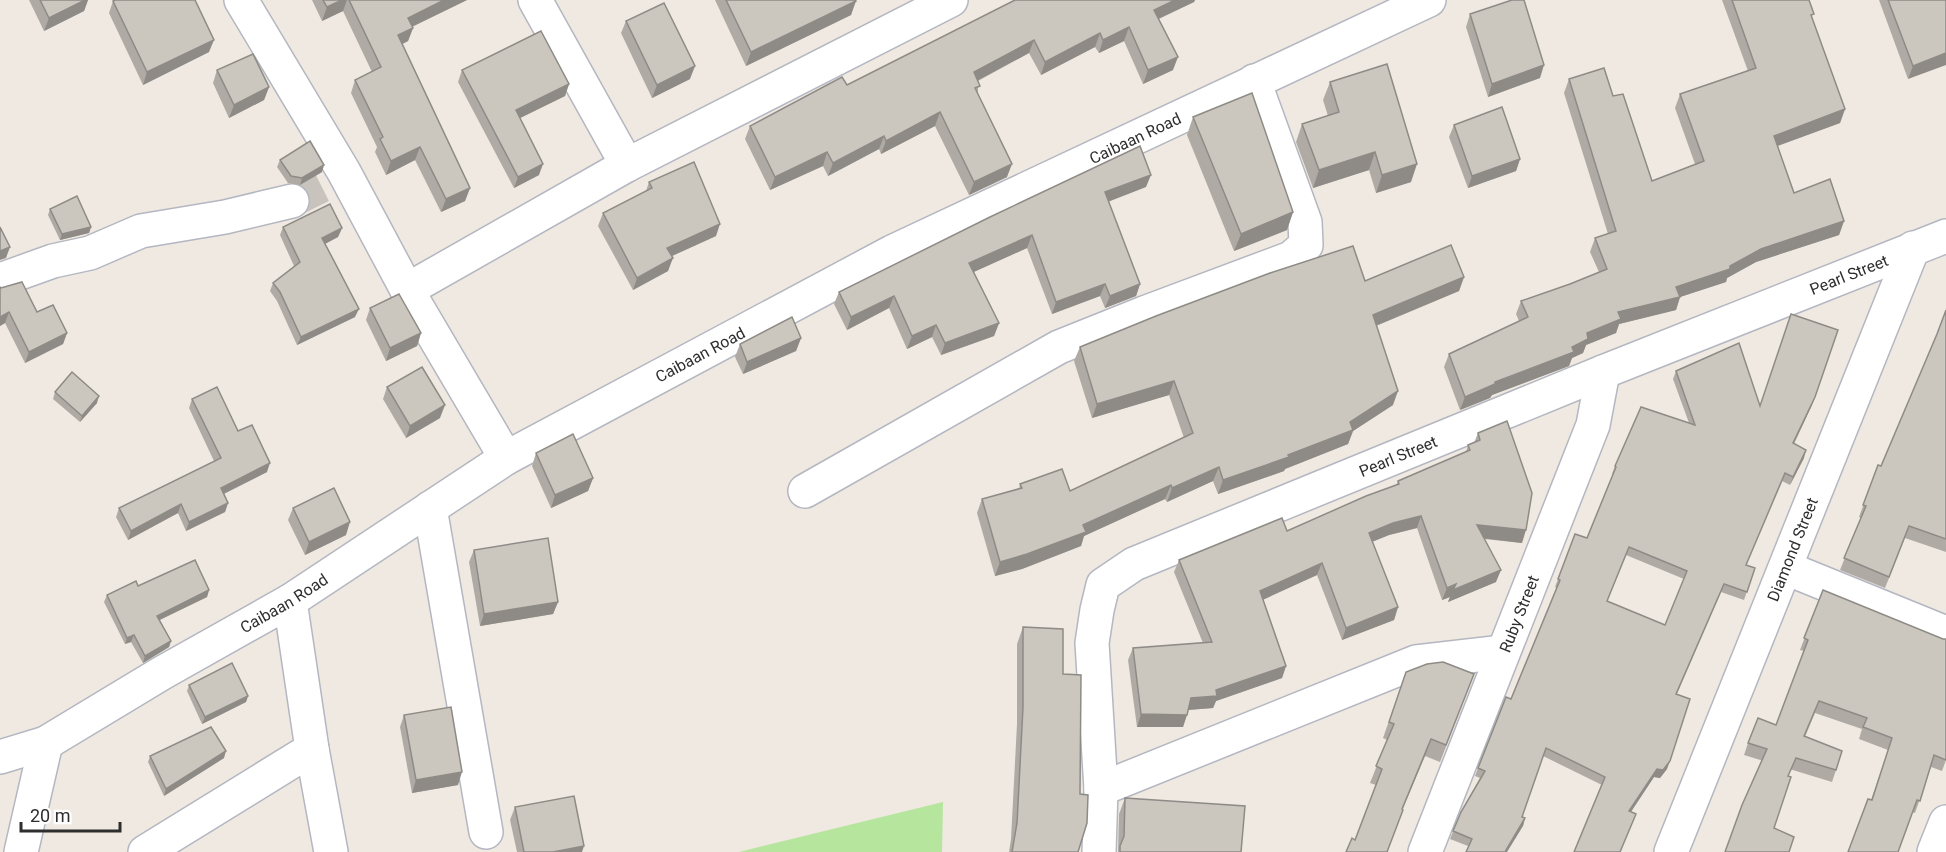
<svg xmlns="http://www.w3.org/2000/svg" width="1946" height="852" viewBox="0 0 1946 852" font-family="Roboto,sans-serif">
<rect width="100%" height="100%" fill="#efe9e1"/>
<path fill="#b6e59e" d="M 943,802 L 942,852 L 739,852 Z"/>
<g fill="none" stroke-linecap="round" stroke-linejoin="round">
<path stroke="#c8c4bd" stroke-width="33" stroke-dasharray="33 16" stroke-linecap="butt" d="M 292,201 L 324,185"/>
<g stroke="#b4b7c1" stroke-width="36">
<g id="street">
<path d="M 535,0 L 627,165"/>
<path d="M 0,280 L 53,261 L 90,253 L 141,231 L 225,217 L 292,201"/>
<path d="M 407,290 L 627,165 L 951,0"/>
<path d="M 805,491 L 1059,347 L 1144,313 L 1291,258 L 1306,245 L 1305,222 L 1254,81"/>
<path d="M 430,508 L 486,832"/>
<path d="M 1786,568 L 1946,633"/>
<path d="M 290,601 L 312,749 L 331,852"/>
<path id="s1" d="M 0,757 L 46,743 L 162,673 L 290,601 L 506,458 L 407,290 L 344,172 L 241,0"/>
<path d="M 1101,789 L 1416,662 L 1503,652"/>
<path d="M 21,852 L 46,743"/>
<path d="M 145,852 L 312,749"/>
<path id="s2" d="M 1099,852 L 1101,789 L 1092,643 L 1097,610 L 1103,585 L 1134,564 L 1603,372 L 1946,236"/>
<path id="s3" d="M 1425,852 L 1593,425 L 1603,372"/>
<path id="s4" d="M 1671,852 L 1913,248"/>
<path d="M 1934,852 L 1946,822"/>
</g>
</g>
<g stroke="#b4b7c1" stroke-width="36">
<g id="secondary">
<path id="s5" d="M 506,458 L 892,252 L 1429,0"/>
</g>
</g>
<use href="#street" stroke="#fff" stroke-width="33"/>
<use href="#secondary" stroke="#fff" stroke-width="33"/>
</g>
<g fill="#afaba4" fill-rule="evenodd">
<path d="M 29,0 L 88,0 L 84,11 L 44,31 Z"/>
<path d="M 312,0 L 467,0 L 412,27 L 413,28 L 408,41 L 402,44 L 470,188 L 465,201 L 441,212 L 415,160 L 386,175 L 375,152 L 377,147 L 351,93 L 355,80 L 372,72 L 343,11 L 322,21 Z"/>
<path d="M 715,0 L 855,0 L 851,15 L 746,66 Z"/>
<path d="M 1015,0 L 1195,0 L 1194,2 L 1159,19 L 1173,70 L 1143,84 L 1124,41 L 1099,53 L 1095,47 L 1041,75 L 1029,53 L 978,81 L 978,93 L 1007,177 L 969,195 L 935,126 L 881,154 L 879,149 L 828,176 L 823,166 L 770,190 L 745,139 L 750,126 L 847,85 Z"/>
<path d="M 1722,0 L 1809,0 L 1812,18 L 1845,109 L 1840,123 L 1777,146 L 1794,193 L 1844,221 L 1839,235 L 1756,262 L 1727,278 L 1726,282 L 1680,297 L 1676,310 L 1619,324 L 1616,333 L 1586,345 L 1583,353 L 1572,358 L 1569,366 L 1492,395 L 1490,398 L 1460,410 L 1444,367 L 1449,354 L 1519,321 L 1516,314 L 1521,301 L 1570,284 L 1599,272 L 1590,252 L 1595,238 L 1608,234 L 1564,93 L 1569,79 L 1613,96 L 1652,181 L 1695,164 L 1675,108 L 1680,94 L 1748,71 Z"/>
<path d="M 1879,0 L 1946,0 L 1908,79 Z"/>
<path d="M 113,1 L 209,52 L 143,85 L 109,13 Z"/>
<path d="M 1470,14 L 1540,78 L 1488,97 L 1466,27 Z"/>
<path d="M 626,21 L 690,79 L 652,98 L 621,33 Z"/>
<path d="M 217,70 L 269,87 L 264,100 L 229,118 L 213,83 Z"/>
<path d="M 462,70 L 569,84 L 565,96 L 520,118 L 539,175 L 514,188 L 458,82 Z"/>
<path d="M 1330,82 L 1411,182 L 1376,193 L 1369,170 L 1313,188 L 1296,142 L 1302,124 L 1328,116 L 1323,100 Z"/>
<path d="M 1193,117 L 1293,212 L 1287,230 L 1234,251 L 1187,135 Z"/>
<path d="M 1454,125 L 1520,159 L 1516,171 L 1468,188 L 1449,137 Z"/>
<path d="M 280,160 L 322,172 L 300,185 L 288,183 L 277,167 Z"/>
<path d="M 649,182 L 716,236 L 672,256 L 668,271 L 633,290 L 598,226 L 603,213 L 646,191 Z"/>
<path d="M 1146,187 L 1108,201 L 1140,284 L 1136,296 L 1105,308 L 1100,296 L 1052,314 L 1027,248 L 973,272 L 999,323 L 994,336 L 941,355 L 932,337 L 907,349 L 889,308 L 847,330 L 834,304 L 839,292 Z"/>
<path d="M 50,209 L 91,227 L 89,233 L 60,240 L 48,215 Z"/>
<path d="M 283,227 L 342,228 L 338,237 L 325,244 L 355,317 L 297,345 L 277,301 L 270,291 L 273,283 L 294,266 L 280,235 Z"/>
<path d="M 1464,277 L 1459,291 L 1376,326 L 1393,405 L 1353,431 L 1348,444 L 1285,469 L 1284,471 L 1218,494 L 1213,481 L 1167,502 L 1165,499 L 1084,536 L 1081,546 L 1022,569 L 995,576 L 977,513 L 982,499 L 1019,489 L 1020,484 L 1070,491 L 1184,438 L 1169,395 L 1092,418 L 1074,361 L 1080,347 L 1365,281 Z"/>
<path d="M 0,287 L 67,333 L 63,344 L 25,363 L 5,323 L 0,326 Z"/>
<path d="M 370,308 L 421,333 L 417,346 L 386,361 L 366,320 Z"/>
<path d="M 1946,310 L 1946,552 L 1905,538 L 1885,588 L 1840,570 L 1861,518 L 1859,517 L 1878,465 L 1881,466 L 1937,335 Z"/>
<path d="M 801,338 L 796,351 L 743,374 L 735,357 L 740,344 Z"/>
<path d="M 1676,371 L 1760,406 L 1812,405 L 1794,444 L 1804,458 L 1790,485 L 1782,481 L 1746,565 L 1755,568 L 1744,600 L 1721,592 L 1677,694 L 1667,769 L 1660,778 L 1654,777 L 1631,812 L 1602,785 L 1543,756 L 1522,817 L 1525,818 L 1523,826 L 1468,846 L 1450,839 L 1461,812 L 1480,778 L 1475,776 L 1478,768 L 1511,699 L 1557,588 L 1555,587 L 1575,534 L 1587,538 L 1613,474 L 1612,474 L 1615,466 L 1689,423 L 1673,379 ZM 1626,555 L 1684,579 L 1665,625 L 1607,601 Z"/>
<path d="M 387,387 L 440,418 L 406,438 L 383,399 Z"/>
<path d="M 55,392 L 97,403 L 80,422 L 53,399 Z"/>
<path d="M 192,399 L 238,431 L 267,472 L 224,494 L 228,503 L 225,512 L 186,531 L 178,513 L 128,540 L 116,517 L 119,508 L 214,461 L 189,408 Z"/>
<path d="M 1478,433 L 1522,543 L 1484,539 L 1496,582 L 1448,602 L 1450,597 L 1442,600 L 1417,528 L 1389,535 L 1372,542 L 1398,607 L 1394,620 L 1342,640 L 1317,575 L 1263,599 L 1286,666 L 1282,678 L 1216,701 L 1213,708 L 1188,710 L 1183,727 L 1137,727 L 1128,660 L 1133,648 L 1203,643 L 1174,572 L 1179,560 L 1287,531 L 1396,486 L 1398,481 L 1466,452 L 1468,445 L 1474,443 Z"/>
<path d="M 536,453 L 593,478 L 588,491 L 551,508 L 532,466 Z"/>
<path d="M 293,508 L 346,535 L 305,555 L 288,520 Z"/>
<path d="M 474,550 L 558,602 L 553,614 L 480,626 L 469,562 Z"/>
<path d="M 138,586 L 209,590 L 207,597 L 160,620 L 171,641 L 169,647 L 143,663 L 131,642 L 125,644 L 104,602 L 107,595 Z"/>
<path d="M 1823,590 L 1946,760 L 1942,771 L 1931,767 L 1915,813 L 1871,800 L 1888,750 L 1859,739 L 1862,729 L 1815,713 L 1805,737 L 1836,770 L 1832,782 L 1744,755 L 1748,743 L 1776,725 L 1804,651 L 1800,650 Z"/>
<path d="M 1023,627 L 1063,674 L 1078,852 L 1009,852 L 1011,839 L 1017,724 L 1017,644 Z"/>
<path d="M 1406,672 L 1474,674 L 1440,762 L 1425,756 L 1355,840 L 1376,785 L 1370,783 L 1387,740 L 1383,738 Z"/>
<path d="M 189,685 L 248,696 L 246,702 L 202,724 L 187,691 Z"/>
<path d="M 404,715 L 458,785 L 412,793 L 400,727 Z"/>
<path d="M 150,756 L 224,758 L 164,796 L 148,762 Z"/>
<path d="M 1125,798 L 1241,852 L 1118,852 L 1119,814 Z"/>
<path d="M 515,807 L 582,852 L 517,852 L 510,820 Z"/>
</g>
<g fill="#8e8b86">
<path d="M 85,0 L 88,0 L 84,11 L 44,31 L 49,18 Z"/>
<path d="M 342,0 L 347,0 L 343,11 L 322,21 L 327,7 Z"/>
<path d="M 444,0 L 467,0 L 403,31 L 408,18 Z"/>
<path d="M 1175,0 L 1195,0 L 1194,2 L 1149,23 L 1154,10 Z"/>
<path d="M 856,1 L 851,15 L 746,66 L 751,52 Z"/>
<path d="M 1129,27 L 1124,41 L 1099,53 L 1103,40 Z"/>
<path d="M 413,28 L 408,41 L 393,49 L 398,35 Z"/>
<path d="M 1100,33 L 1095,47 L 1041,75 L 1045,62 Z"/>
<path d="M 214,40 L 209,52 L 143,85 L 147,72 Z"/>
<path d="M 1034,40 L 1029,53 L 969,85 L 974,72 Z"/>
<path d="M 1946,53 L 1946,65 L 1908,79 L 1913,66 Z"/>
<path d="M 1178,57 L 1173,70 L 1143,84 L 1148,70 Z"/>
<path d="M 1544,65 L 1540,78 L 1488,97 L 1492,84 Z"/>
<path d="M 695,66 L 690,79 L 652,98 L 657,85 Z"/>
<path d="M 569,84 L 565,96 L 512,122 L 516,110 Z"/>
<path d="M 269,87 L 264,100 L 229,118 L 234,105 Z"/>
<path d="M 1845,109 L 1840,123 L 1769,149 L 1774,136 Z"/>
<path d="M 940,112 L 935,126 L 881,154 L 886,141 Z"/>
<path d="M 884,136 L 879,149 L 828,176 L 833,163 Z"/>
<path d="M 420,147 L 415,160 L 386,175 L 391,161 Z"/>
<path d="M 827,152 L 823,166 L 770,190 L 775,177 Z"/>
<path d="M 1375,152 L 1369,170 L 1313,188 L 1319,170 Z"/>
<path d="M 1520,159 L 1516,171 L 1468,188 L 1472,176 Z"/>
<path d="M 543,164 L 539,175 L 514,188 L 518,177 Z"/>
<path d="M 1012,164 L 1007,177 L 969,195 L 974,182 Z"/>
<path d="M 1417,164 L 1411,182 L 1376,193 L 1382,175 Z"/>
<path d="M 324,165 L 322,172 L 300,185 L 302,178 Z"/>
<path d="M 1151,175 L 1146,187 L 1100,205 L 1105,192 Z"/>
<path d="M 470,188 L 465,201 L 441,212 L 446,199 Z"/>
<path d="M 1293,212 L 1287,230 L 1234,251 L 1241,234 Z"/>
<path d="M 1844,221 L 1839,235 L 1756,262 L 1727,278 L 1726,282 L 1680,297 L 1676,310 L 1619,324 L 1616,333 L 1586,345 L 1583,353 L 1572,358 L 1569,366 L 1492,395 L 1490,398 L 1460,410 L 1465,397 L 1495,382 L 1572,347 L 1587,333 L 1618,312 L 1676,287 L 1730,266 L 1761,249 Z"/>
<path d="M 720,224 L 716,236 L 663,260 L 667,248 Z"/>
<path d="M 91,227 L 89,233 L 60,240 L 62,234 Z"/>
<path d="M 342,228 L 338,237 L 319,247 L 322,238 Z"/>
<path d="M 1032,235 L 1027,248 L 965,276 L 969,263 Z"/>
<path d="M 10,247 L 6,258 L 0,260 L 0,251 Z"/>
<path d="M 673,258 L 668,271 L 633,290 L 637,278 Z"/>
<path d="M 1464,277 L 1459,291 L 1368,329 L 1373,315 Z"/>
<path d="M 1105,284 L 1100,296 L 1052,314 L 1056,302 Z"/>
<path d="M 1140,284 L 1136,296 L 1105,308 L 1110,296 Z"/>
<path d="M 894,296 L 889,308 L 847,330 L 851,317 Z"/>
<path d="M 359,309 L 355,317 L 297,345 L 301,337 Z"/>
<path d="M 9,312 L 5,323 L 0,326 L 0,317 Z"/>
<path d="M 999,323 L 994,336 L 941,355 L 945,343 Z"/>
<path d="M 936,325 L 932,337 L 907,349 L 912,336 Z"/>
<path d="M 67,333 L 63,344 L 25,363 L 29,352 Z"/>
<path d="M 421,333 L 417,346 L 386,361 L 390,348 Z"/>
<path d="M 801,338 L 796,351 L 743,374 L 747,362 Z"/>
<path d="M 1174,381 L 1169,395 L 1092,418 L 1097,404 Z"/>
<path d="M 1398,391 L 1393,405 L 1353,431 L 1348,444 L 1285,469 L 1284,471 L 1218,494 L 1223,480 L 1288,455 L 1350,422 Z"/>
<path d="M 99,396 L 97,403 L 80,422 L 82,416 Z"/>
<path d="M 1815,397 L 1812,405 L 1790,451 L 1793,443 Z"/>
<path d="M 445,405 L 440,418 L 406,438 L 410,426 Z"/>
<path d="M 1806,450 L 1804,458 L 1790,485 L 1793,477 Z"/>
<path d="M 270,463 L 267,472 L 217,497 L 221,488 Z"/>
<path d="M 1219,467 L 1213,481 L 1167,502 L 1172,488 Z"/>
<path d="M 593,478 L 588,491 L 551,508 L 555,495 Z"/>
<path d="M 1171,485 L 1165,499 L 1084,536 L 1081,546 L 1022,569 L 995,576 L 1000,562 Z"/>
<path d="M 228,503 L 225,512 L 186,531 L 189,522 Z"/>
<path d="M 181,504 L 178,513 L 128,540 L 131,531 Z"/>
<path d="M 1421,516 L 1417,528 L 1389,535 L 1364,545 L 1369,533 L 1393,523 Z"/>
<path d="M 350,522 L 346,535 L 305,555 L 309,542 Z"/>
<path d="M 1477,525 L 1526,530 L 1522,543 L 1473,537 Z"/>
<path d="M 1322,563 L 1317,575 L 1256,603 L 1260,591 Z"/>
<path d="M 1501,570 L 1496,582 L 1448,602 L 1450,597 L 1442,600 L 1447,588 Z"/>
<path d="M 209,590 L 207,597 L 155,622 L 157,616 Z"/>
<path d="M 558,602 L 553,614 L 480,626 L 484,614 Z"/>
<path d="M 1398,607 L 1394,620 L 1342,640 L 1346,628 Z"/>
<path d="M 134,635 L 131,642 L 125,644 L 127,638 Z"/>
<path d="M 171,641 L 169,647 L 143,663 L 145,656 Z"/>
<path d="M 1286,666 L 1282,678 L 1216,701 L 1213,708 L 1187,710 L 1191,698 Z"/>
<path d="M 248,696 L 246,702 L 202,724 L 205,717 Z"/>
<path d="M 1141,714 L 1187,715 L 1183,727 L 1137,727 Z"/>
<path d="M 1431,739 L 1425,756 L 1396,825 L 1402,809 Z"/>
<path d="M 226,751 L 224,758 L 164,796 L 166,789 Z"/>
<path d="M 1670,761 L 1667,769 L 1660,778 L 1654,777 L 1626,819 L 1629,811 L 1657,769 Z"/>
<path d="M 462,772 L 458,785 L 412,793 L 416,780 Z"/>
<path d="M 1525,818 L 1523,826 L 1507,852 L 1505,852 Z"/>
<path d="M 584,846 L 582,852 L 553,852 Z"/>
</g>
<g fill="#cbc7bf" stroke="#8e8b86" stroke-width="1.5" fill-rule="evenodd">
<path d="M 40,0 L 85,0 L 49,18 Z"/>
<path d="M 115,0 L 195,0 L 214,40 L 147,72 L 113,1 Z"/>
<path d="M 323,0 L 342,0 L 327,7 Z"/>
<path d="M 349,0 L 444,0 L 408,18 L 413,28 L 398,35 L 470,188 L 446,199 L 420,147 L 391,161 L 380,139 L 383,137 L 355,80 L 381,67 Z"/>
<path d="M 726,0 L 855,0 L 856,1 L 751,52 Z"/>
<path d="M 1015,0 L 1175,0 L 1154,10 L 1178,57 L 1148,70 L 1129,27 L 1103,40 L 1100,33 L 1045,62 L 1034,40 L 974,72 L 980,86 L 975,88 L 1012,164 L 974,182 L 940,112 L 886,141 L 884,136 L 833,163 L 827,152 L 775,177 L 750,126 L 842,77 L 847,85 Z"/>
<path d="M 1512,0 L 1524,0 L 1544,65 L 1492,84 L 1470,14 Z"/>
<path d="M 1732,0 L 1809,0 L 1814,14 L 1811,15 L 1845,109 L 1774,136 L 1794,193 L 1830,179 L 1844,221 L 1761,249 L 1730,266 L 1730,269 L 1676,287 L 1680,297 L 1618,312 L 1621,319 L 1587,333 L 1588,339 L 1572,347 L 1574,352 L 1495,382 L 1495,384 L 1465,397 L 1449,354 L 1528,317 L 1521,301 L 1570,284 L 1607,269 L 1595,238 L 1616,231 L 1569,79 L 1604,68 L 1613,96 L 1623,94 L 1652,181 L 1704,161 L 1680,94 L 1756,68 Z"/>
<path d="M 1888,0 L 1946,0 L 1946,53 L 1913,66 Z"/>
<path d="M 664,3 L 695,66 L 657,85 L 626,21 Z"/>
<path d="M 541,31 L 569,84 L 516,110 L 543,164 L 518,177 L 462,70 Z"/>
<path d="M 253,54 L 269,87 L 234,105 L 217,70 Z"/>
<path d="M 1387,64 L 1417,164 L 1382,175 L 1375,152 L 1319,170 L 1302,124 L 1339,112 L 1330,82 Z"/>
<path d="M 1252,93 L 1293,212 L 1241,234 L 1193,117 Z"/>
<path d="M 1502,107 L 1520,159 L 1472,176 L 1454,125 Z"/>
<path d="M 310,141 L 324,165 L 302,178 L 291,176 L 280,160 Z"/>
<path d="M 1140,146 L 1151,175 L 1105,192 L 1140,284 L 1110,296 L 1105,284 L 1056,302 L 1032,235 L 969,263 L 999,323 L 945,343 L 936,325 L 912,336 L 894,296 L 851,317 L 839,292 L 990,217 Z"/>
<path d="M 694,162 L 720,224 L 667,248 L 673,258 L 637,278 L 603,213 L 652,188 L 649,182 Z"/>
<path d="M 77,196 L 91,227 L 62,234 L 50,209 Z"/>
<path d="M 330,204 L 342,228 L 322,238 L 359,309 L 301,337 L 280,292 L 273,283 L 300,262 L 283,227 Z"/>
<path d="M 0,227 L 10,247 L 0,251 Z"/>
<path d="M 1451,245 L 1464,277 L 1373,315 L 1398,391 L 1350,422 L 1353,430 L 1288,455 L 1289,457 L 1223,480 L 1219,467 L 1172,488 L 1171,485 L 1083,525 L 1086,532 L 1027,554 L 1000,562 L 982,499 L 1022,488 L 1020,484 L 1062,469 L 1070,491 L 1193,433 L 1174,381 L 1097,404 L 1080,347 L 1156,316 L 1270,273 L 1353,246 L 1365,281 Z"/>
<path d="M 22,282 L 37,312 L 53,305 L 67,333 L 29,352 L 9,312 L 0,317 L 0,287 L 1,288 Z"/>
<path d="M 399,294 L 421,333 L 390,348 L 370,308 Z"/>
<path d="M 1946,310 L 1946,539 L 1909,526 L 1889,577 L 1844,558 L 1866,506 L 1863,505 L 1878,465 L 1881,466 L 1937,334 Z"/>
<path d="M 1791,314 L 1838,330 L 1815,397 L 1793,443 L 1806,450 L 1793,477 L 1785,473 L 1746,565 L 1755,568 L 1747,592 L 1724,584 L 1676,694 L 1690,699 L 1670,761 L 1663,770 L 1657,769 L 1629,811 L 1636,814 L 1620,852 L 1574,852 L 1605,777 L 1546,748 L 1522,817 L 1525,818 L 1505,852 L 1466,852 L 1472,839 L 1453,831 L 1461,812 L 1485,771 L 1478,768 L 1506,697 L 1511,699 L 1560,580 L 1558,579 L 1575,534 L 1587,538 L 1616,467 L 1615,466 L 1641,407 L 1695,425 L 1676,371 L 1739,343 L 1760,406 ZM 1629,547 L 1687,571 L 1665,625 L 1607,601 Z"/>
<path d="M 792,317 L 801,338 L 747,362 L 740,344 Z"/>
<path d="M 422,367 L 445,405 L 410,426 L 387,387 Z"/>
<path d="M 72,372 L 99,396 L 82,416 L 55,392 Z"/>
<path d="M 217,387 L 238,431 L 252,425 L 270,463 L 221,488 L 228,503 L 189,522 L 181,504 L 131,531 L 119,508 L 221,458 L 192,399 Z"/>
<path d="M 1507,421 L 1532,493 L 1526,530 L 1477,525 L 1501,570 L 1453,590 L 1456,584 L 1447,588 L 1421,516 L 1393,523 L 1369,533 L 1398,607 L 1346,628 L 1322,563 L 1260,591 L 1286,666 L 1216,690 L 1217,696 L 1191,698 L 1187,715 L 1141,714 L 1133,648 L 1212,642 L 1179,560 L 1282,518 L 1287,531 L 1366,496 L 1399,484 L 1398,481 L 1470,450 L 1468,445 L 1480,440 L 1478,433 Z"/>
<path d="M 573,434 L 593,478 L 555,495 L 536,453 Z"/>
<path d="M 334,488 L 350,522 L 309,542 L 293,508 Z"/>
<path d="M 548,538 L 558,602 L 484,614 L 474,550 Z"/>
<path d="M 195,560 L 209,590 L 157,616 L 171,641 L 145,656 L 134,635 L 127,638 L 107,595 L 136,581 L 138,586 Z"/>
<path d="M 1823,590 L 1943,639 L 1946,639 L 1946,760 L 1934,755 L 1920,801 L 1917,800 L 1898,852 L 1848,852 L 1868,799 L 1872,800 L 1892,738 L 1863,727 L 1867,718 L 1819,701 L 1804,736 L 1842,751 L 1836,770 L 1796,758 L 1788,776 L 1791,777 L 1774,828 L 1794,837 L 1789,852 L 1725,852 L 1742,805 L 1767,749 L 1748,743 L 1758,718 L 1776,725 L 1808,640 L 1804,638 Z"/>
<path d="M 1023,627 L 1063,629 L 1063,674 L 1081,675 L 1080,794 L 1088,795 L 1087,823 L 1078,852 L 1012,852 L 1017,823 L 1023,707 Z"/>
<path d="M 1443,662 L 1474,674 L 1446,745 L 1431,739 L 1402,809 L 1403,810 L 1387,852 L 1346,852 L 1352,838 L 1355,840 L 1382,769 L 1376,766 L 1394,724 L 1389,722 L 1406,672 L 1427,664 Z"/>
<path d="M 232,663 L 248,696 L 205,717 L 189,685 Z"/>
<path d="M 451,707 L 462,772 L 416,780 L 404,715 Z"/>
<path d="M 211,727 L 226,751 L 166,789 L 150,756 Z"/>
<path d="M 574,796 L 584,846 L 553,852 L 524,852 L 515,807 Z"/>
<path d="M 1125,798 L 1245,806 L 1241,852 L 1120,852 L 1120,846 L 1124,836 Z"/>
</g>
<g text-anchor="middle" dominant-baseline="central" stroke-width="6" stroke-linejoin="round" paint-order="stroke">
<g font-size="16" fill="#2e2e2e" stroke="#fff">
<text stroke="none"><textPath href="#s5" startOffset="706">Caibaan Road</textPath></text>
<text stroke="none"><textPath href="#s2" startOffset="1077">Pearl Street</textPath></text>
<text stroke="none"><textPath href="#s5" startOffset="220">Caibaan Road</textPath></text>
<text stroke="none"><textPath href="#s2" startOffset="591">Pearl Street</textPath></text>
<text stroke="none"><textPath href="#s4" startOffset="326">Diamond Street</textPath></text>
<text stroke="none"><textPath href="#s1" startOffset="324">Caibaan Road</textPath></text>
<text stroke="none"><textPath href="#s3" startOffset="256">Ruby Street</textPath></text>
</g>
</g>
<path d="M21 822v9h99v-9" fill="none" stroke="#2e2e2e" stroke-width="3"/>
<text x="30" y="822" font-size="18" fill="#2e2e2e" stroke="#ffffff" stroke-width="4.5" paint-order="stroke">20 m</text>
</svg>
